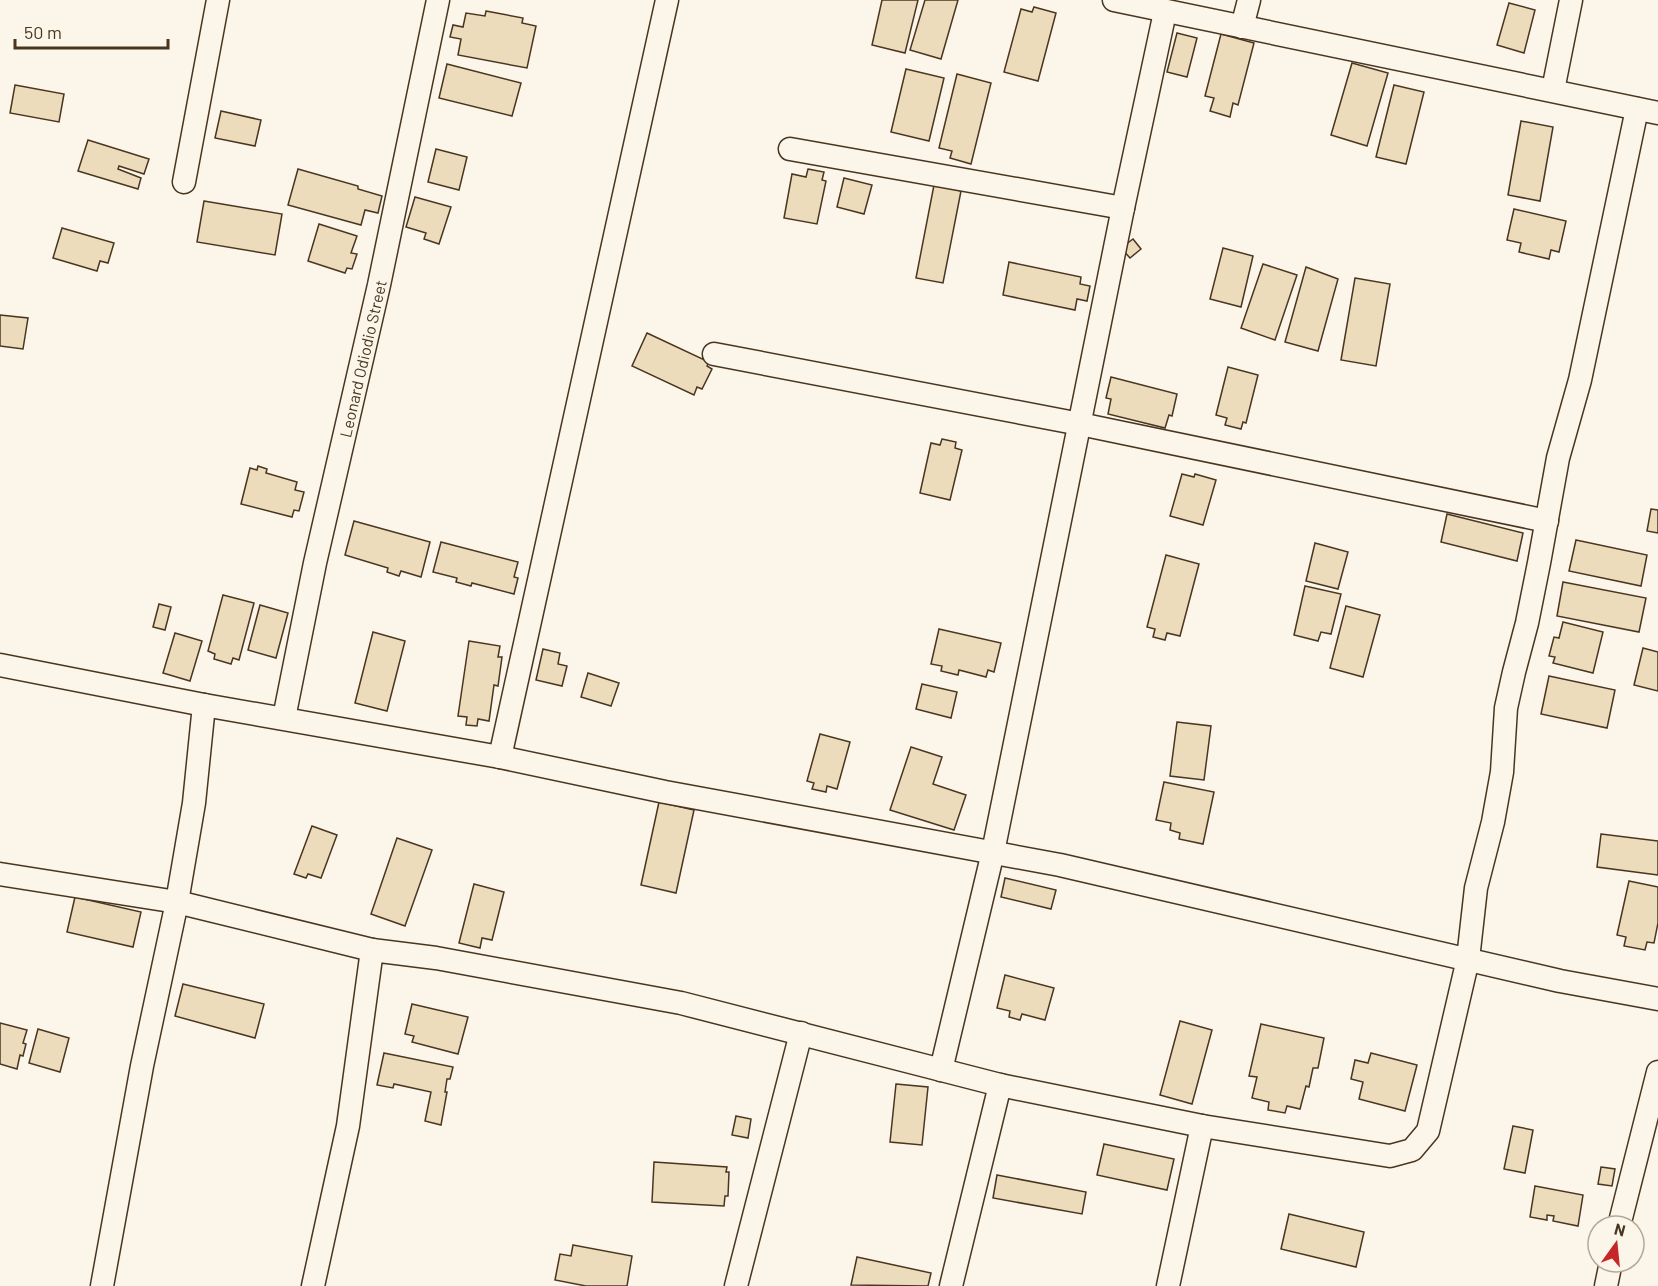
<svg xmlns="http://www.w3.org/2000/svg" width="1658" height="1286" viewBox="0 0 1658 1286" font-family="Barlow,sans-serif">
<rect width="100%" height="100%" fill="#fbf6e9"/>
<g fill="#ecdcbc" stroke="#4a3520" stroke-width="1.5">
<path d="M 882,0 L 918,0 L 905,53 L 872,45 Z"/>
<path d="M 925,0 L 958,0 L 941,59 L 910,50 Z"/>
<path d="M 1509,3 L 1535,10 L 1524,53 L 1497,45 Z"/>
<path d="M 1034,7 L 1056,13 L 1038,81 L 1004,72 L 1021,9 L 1032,12 Z"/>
<path d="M 486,11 L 523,18 L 522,23 L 536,26 L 527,68 L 458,55 L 461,39 L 450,37 L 453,25 L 463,27 L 466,13 L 485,16 Z"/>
<path d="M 1177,33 L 1197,38 L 1187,77 L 1167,72 Z"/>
<path d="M 1221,34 L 1254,43 L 1238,105 L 1233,103 L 1230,117 L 1210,111 L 1214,98 L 1205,96 Z"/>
<path d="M 1352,63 L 1388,73 L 1367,146 L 1331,135 Z"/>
<path d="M 447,64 L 521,83 L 512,116 L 439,98 Z"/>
<path d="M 906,69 L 944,78 L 929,141 L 891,132 Z"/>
<path d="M 957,74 L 991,83 L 971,164 L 950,158 L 952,151 L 939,148 Z"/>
<path d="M 15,85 L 64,94 L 59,122 L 10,113 Z"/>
<path d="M 1394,85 L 1424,92 L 1406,164 L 1376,157 Z"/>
<path d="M 221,111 L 261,120 L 255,146 L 215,138 Z"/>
<path d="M 1521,121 L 1553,127 L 1540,201 L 1508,195 Z"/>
<path d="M 88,140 L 149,159 L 144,174 L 119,166 L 118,169 L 141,178 L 138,189 L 78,171 Z"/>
<path d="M 436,149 L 467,157 L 459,190 L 428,182 Z"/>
<path d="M 298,169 L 358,186 L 358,189 L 382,196 L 378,213 L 365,210 L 361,225 L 288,205 Z"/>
<path d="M 808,169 L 824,172 L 822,180 L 826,181 L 817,224 L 784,218 L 792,174 L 806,177 Z"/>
<path d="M 844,178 L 872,185 L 864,214 L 837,207 Z"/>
<path d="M 934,185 L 961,191 L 943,283 L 916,278 Z"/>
<path d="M 415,197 L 451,207 L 439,244 L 424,239 L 426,233 L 406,227 Z"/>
<path d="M 204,201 L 282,214 L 275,255 L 197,242 Z"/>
<path d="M 1514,209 L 1566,221 L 1559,252 L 1551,250 L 1549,259 L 1519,252 L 1521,243 L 1507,240 Z"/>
<path d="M 319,224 L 357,236 L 351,253 L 357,254 L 352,269 L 347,268 L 345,273 L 308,261 Z"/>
<path d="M 62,228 L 114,243 L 108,263 L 100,261 L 97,271 L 53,258 Z"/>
<path d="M 1133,239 L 1141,249 L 1130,258 L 1121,248 Z"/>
<path d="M 1223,248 L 1253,256 L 1241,307 L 1210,299 Z"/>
<path d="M 1009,262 L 1081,277 L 1080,284 L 1090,286 L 1087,301 L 1077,299 L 1075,310 L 1003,295 Z"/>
<path d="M 1263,264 L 1297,275 L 1275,340 L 1241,328 Z"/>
<path d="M 1306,267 L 1338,279 L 1318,351 L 1285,342 Z"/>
<path d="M 1355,278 L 1390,284 L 1376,366 L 1341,360 Z"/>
<path d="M 0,315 L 28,318 L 23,349 L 0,346 Z"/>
<path d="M 647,333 L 709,362 L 707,366 L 712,369 L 702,389 L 697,387 L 694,395 L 632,366 Z"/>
<path d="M 1228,367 L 1258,375 L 1246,423 L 1243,422 L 1241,429 L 1225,425 L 1227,418 L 1216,415 Z"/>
<path d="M 1111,377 L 1177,394 L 1172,416 L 1169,415 L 1165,428 L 1108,414 L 1111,399 L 1106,398 Z"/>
<path d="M 942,439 L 956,442 L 955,448 L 962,450 L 950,500 L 920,493 L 931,443 L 940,445 Z"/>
<path d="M 258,466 L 267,469 L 266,473 L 297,482 L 295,490 L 304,492 L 299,511 L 294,510 L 292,517 L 241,504 L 250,468 L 257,470 Z"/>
<path d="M 1182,474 L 1194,477 L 1195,474 L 1216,480 L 1203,525 L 1170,516 Z"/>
<path d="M 1651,509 L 1658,510 L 1658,533 L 1647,531 Z"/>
<path d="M 1447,514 L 1523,533 L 1517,561 L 1441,542 Z"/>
<path d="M 354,521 L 430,542 L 421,577 L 401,571 L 399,576 L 387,572 L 388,568 L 345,555 Z"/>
<path d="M 1576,540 L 1647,555 L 1641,586 L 1569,571 Z"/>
<path d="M 441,542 L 518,562 L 514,577 L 518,578 L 514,594 L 472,583 L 471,586 L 456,582 L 457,578 L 433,572 Z"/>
<path d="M 1315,543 L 1348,552 L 1338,589 L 1306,581 Z"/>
<path d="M 1166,555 L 1199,564 L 1180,636 L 1167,633 L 1165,640 L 1153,637 L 1155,629 L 1147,627 Z"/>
<path d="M 1563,582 L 1646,598 L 1639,632 L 1557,616 Z"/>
<path d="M 1305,586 L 1341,594 L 1331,634 L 1321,632 L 1318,641 L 1294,635 Z"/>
<path d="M 223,595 L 254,603 L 239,660 L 233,658 L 231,664 L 214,659 L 215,654 L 208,651 Z"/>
<path d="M 159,604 L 171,607 L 165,630 L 153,627 Z"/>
<path d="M 260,605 L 288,613 L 276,658 L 248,650 Z"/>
<path d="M 1346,606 L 1380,615 L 1363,677 L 1330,668 Z"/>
<path d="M 1563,622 L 1603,632 L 1593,673 L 1553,663 L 1555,657 L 1549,656 L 1554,637 L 1559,638 Z"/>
<path d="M 939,629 L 1001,643 L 994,672 L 988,670 L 986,677 L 959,670 L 958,675 L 941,671 L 942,666 L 931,664 Z"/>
<path d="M 373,632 L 405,641 L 387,711 L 355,703 Z"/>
<path d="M 175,633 L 202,641 L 190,681 L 163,673 Z"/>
<path d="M 469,641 L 500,646 L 498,657 L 502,657 L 498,686 L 494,685 L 489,721 L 478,719 L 477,726 L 466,725 L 467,717 L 458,716 Z"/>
<path d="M 1643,648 L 1658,652 L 1658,691 L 1634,685 Z"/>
<path d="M 543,649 L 560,653 L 558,664 L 567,666 L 562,686 L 536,680 Z"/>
<path d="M 588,673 L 619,683 L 611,706 L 581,697 Z"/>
<path d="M 1549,676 L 1615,690 L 1607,728 L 1541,714 Z"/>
<path d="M 922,684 L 957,692 L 951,718 L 916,709 Z"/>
<path d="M 1177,722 L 1211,726 L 1204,780 L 1170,776 Z"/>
<path d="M 820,734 L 850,742 L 837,789 L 827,786 L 826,792 L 812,789 L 814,783 L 807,781 Z"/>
<path d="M 911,747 L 942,757 L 933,784 L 966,795 L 954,830 L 890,810 Z"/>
<path d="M 1164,782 L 1214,792 L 1203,844 L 1179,839 L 1180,833 L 1170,830 L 1171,823 L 1156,820 Z"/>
<path d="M 659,802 L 694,810 L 676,893 L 641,885 Z"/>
<path d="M 312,826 L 337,835 L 321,878 L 308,874 L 306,878 L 294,874 Z"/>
<path d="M 1601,834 L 1658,841 L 1658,875 L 1597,867 Z"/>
<path d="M 397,838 L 432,850 L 405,926 L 371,914 Z"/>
<path d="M 1005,878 L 1056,890 L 1051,909 L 1001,897 Z"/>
<path d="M 1629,881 L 1658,887 L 1658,923 L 1654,943 L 1647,942 L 1645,950 L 1624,946 L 1626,937 L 1617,935 Z"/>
<path d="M 474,884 L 504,892 L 492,940 L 482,938 L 480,948 L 459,943 Z"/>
<path d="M 75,897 L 141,912 L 133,947 L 67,932 Z"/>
<path d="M 1005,975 L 1054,988 L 1045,1020 L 1022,1014 L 1020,1020 L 1009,1017 L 1010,1011 L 997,1008 Z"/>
<path d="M 183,984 L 264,1004 L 255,1038 L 175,1016 Z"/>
<path d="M 412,1004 L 468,1017 L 458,1054 L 412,1042 L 414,1036 L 405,1034 Z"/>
<path d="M 1180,1021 L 1212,1030 L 1192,1104 L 1160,1095 Z"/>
<path d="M 0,1023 L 27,1030 L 23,1043 L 26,1044 L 23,1056 L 20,1055 L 17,1069 L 0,1064 Z"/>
<path d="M 1261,1024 L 1324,1038 L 1318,1068 L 1313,1068 L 1309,1087 L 1306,1086 L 1300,1109 L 1287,1106 L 1285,1113 L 1268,1110 L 1269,1102 L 1252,1098 L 1257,1077 L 1249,1076 Z"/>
<path d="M 38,1029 L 69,1038 L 60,1072 L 29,1063 Z"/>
<path d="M 384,1053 L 453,1067 L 450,1079 L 447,1079 L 445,1092 L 447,1092 L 441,1125 L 425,1121 L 431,1092 L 394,1084 L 393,1088 L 377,1085 Z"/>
<path d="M 1371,1053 L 1417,1065 L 1405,1111 L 1359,1099 L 1363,1082 L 1351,1079 L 1355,1060 L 1368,1063 Z"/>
<path d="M 896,1084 L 928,1087 L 922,1145 L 890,1142 Z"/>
<path d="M 736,1116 L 751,1119 L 748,1138 L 732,1135 Z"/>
<path d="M 1513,1126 L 1533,1130 L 1525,1173 L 1504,1169 Z"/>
<path d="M 1104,1144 L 1174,1159 L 1167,1190 L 1097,1175 Z"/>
<path d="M 654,1162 L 727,1167 L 726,1172 L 729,1172 L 728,1196 L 725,1196 L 724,1206 L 652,1202 Z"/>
<path d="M 1601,1167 L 1615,1169 L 1612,1186 L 1598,1184 Z"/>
<path d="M 997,1175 L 1086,1192 L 1082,1214 L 993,1198 Z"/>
<path d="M 1535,1186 L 1583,1195 L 1578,1226 L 1553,1221 L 1554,1216 L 1547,1215 L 1547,1220 L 1530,1217 Z"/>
<path d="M 1289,1214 L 1364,1232 L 1356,1267 L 1281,1249 Z"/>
<path d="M 573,1245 L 632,1256 L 627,1286 L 586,1286 L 555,1280 L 560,1254 L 571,1256 Z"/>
<path d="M 857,1257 L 931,1273 L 928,1286 L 851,1285 Z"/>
</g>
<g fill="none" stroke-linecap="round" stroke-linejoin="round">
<g stroke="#4a3520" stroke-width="25">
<g id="minor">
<path d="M 1114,0 L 1658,113"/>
<path d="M 1242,27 L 1249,0"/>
<path d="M 1553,90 L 1571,0"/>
<path d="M 790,149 L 1123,208"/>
<path d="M 184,182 L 218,0"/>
<path d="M 714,354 L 1080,424 L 1547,521"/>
<path d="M 0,665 L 204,705 L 500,757 L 665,792 L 1060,865 L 1560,981 L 1658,999"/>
<path id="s1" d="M 284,718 L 315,563 L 379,285 L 438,0"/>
<path d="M 500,757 L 667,0"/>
<path d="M 0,874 L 177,902 L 372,950"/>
<path d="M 941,1070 L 993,852 L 1123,208 L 1165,12"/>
<path d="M 1202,1126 L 1390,1156 L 1412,1150 L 1428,1131 L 1468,959 L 1476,888 L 1493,822 L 1502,772 L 1506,708 L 1514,672 L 1527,623 L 1539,563 L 1558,458 L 1580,380 L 1637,109"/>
<path d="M 1619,1226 L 1658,1072"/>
<path d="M 102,1286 L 142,1066 L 177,902 L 194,803 L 204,705"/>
<path d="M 313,1286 L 348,1126 L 372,950 L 436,958 L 681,1003 L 1000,1085 L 1202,1126 L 1168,1286"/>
<path d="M 736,1286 L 801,1033"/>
<path d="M 951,1286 L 1000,1085"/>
<path d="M 1606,1286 L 1611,1262"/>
</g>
</g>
<use href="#minor" stroke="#fbf6e9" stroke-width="22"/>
</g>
<g text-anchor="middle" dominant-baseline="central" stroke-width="4.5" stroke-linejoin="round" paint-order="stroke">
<g font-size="16" fill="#4a3520" stroke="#fbf6e9">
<text stroke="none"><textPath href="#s1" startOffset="368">Leonard Odiodio Street</textPath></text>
</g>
</g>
<g transform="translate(1616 1244) rotate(15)"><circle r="28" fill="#fbf6e9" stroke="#b4a999" stroke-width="1.5"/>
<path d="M0-4.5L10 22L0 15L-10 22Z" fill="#c62828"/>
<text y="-9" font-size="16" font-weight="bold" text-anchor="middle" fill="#4a3520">N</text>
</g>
<path d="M15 39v9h153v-9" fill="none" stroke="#4a3520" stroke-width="3"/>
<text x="24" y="39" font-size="18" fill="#4a3520" stroke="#fbf6e9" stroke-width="4.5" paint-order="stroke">50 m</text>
</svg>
